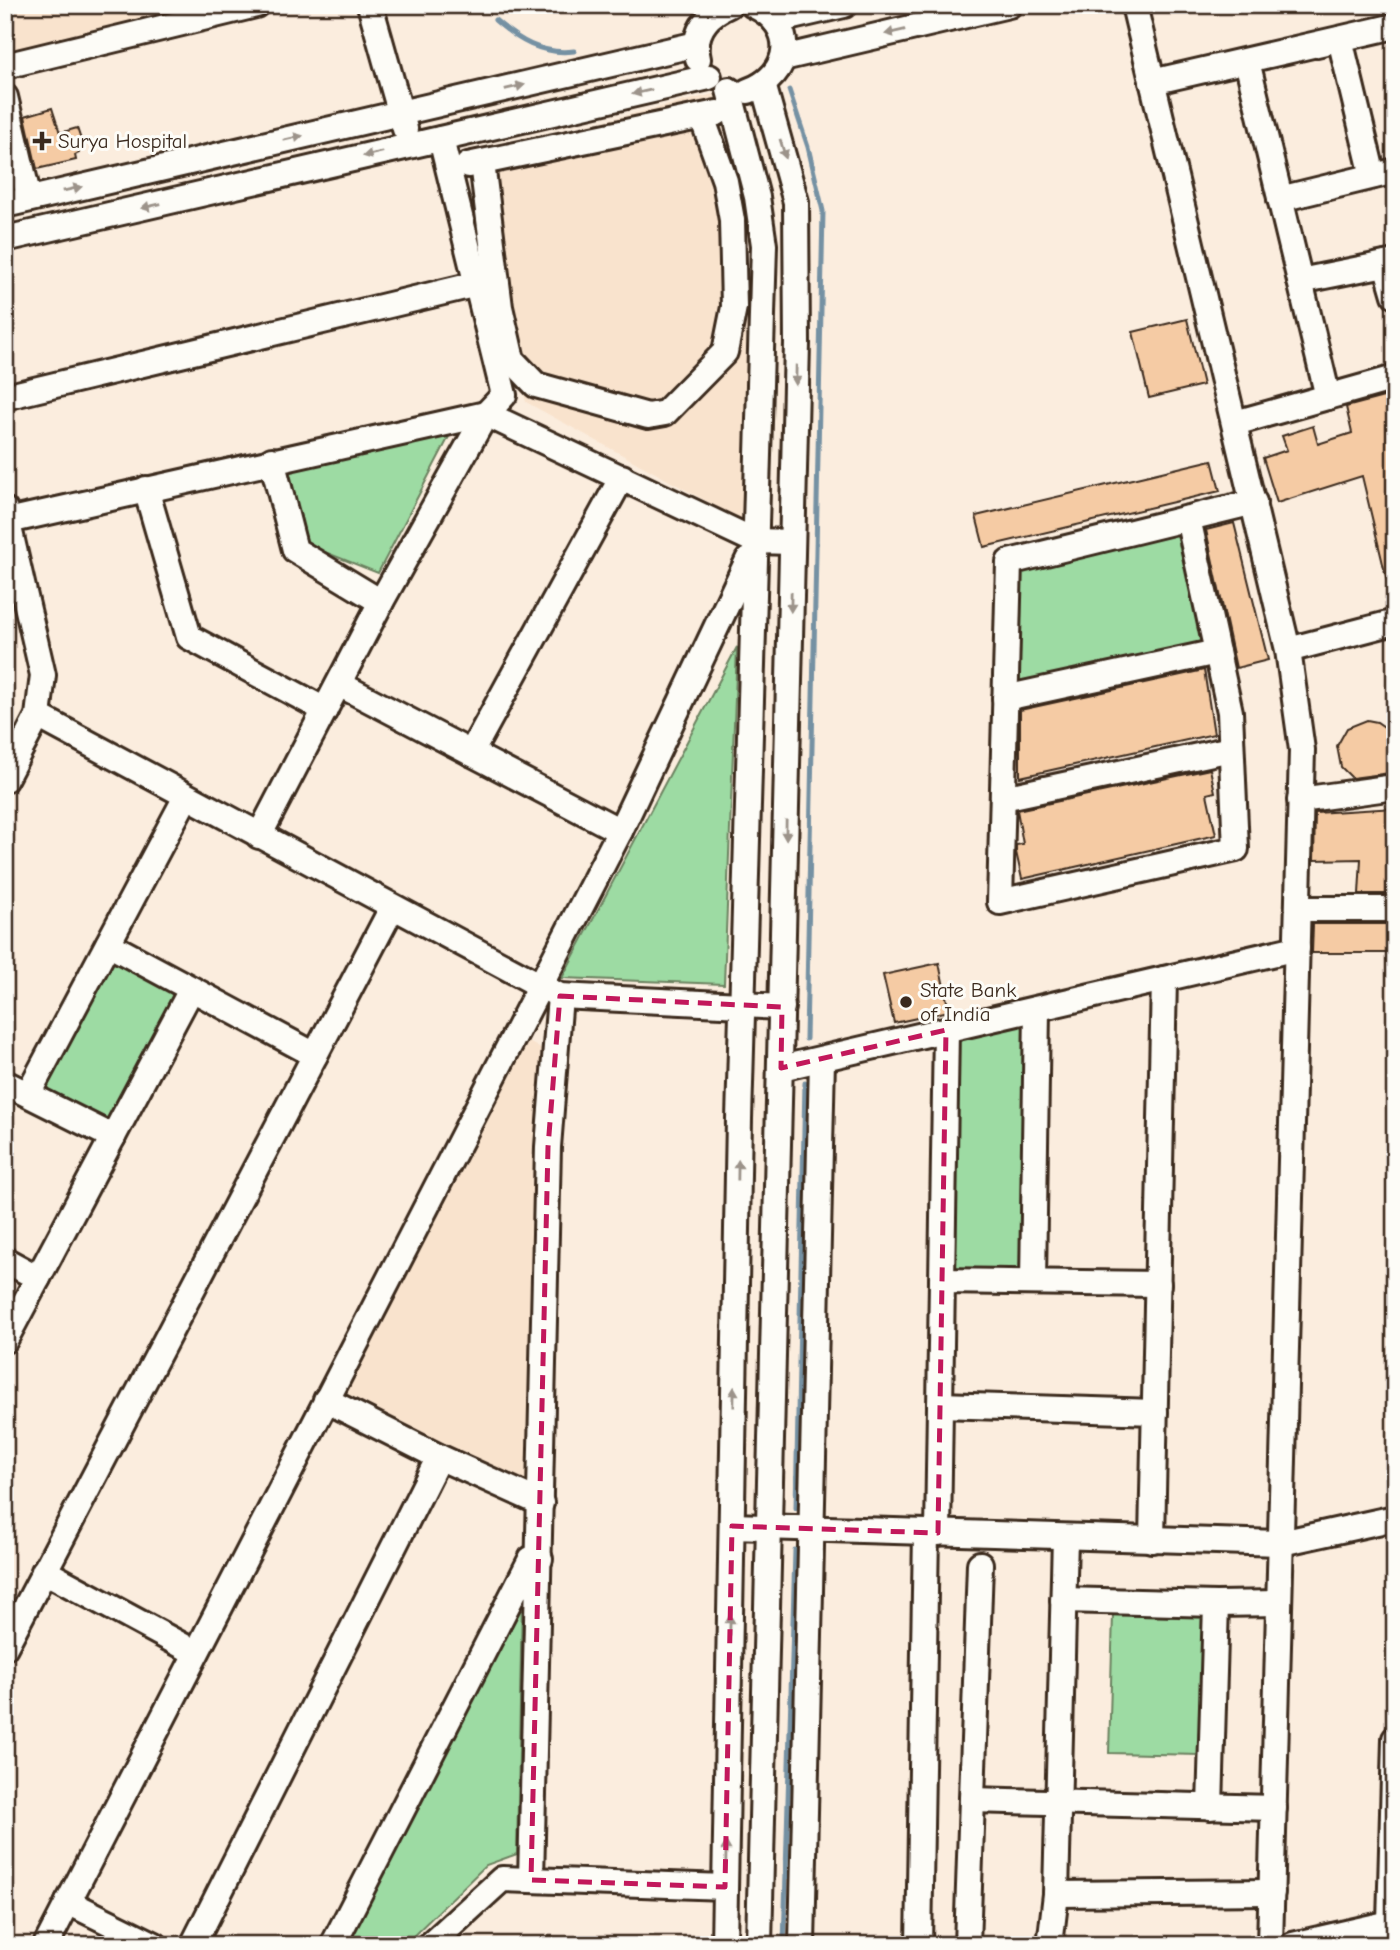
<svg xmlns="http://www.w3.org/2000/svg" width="1400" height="1950" viewBox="0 0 1400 1950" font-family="'Comic Neue',sans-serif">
<rect width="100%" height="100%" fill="#fbedde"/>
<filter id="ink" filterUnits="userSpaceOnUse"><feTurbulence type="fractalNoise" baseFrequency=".0143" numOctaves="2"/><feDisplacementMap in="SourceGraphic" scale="14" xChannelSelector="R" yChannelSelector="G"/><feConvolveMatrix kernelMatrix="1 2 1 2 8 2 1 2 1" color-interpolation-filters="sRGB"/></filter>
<g filter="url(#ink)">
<g fill="#f9e3cd">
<path d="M 5,5 L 174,5 L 175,12 L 8,52 Z"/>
<path d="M 714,94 L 746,219 L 748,524 L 526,402 L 464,155 Z"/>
<path d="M 527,1041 L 541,1049 L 528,1488 L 343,1395 Z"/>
</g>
<g fill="#9ddba3" stroke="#6c8260" stroke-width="2">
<path d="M 453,429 L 378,573 L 307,545 L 287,468 Z"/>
<path d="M 1180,532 L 1202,644 L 1018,687 L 1022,569 Z"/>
<path d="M 737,647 L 724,984 L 562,978 Z"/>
<path d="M 108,958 L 177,994 L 107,1127 L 38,1090 Z"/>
<path d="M 1025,1022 L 1020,1271 L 954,1270 L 959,1038 Z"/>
<path d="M 522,1600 L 517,1854 L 486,1865 L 404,1945 L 346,1945 Z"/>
<path d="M 1113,1614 L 1203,1616 L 1200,1755 L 1109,1753 Z"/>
</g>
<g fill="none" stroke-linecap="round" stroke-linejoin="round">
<g stroke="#7591a3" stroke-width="5">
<path d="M 495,20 C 518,40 541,55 574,51"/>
<path d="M 789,90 L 808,147 L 823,211 L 806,1039"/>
<path d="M 796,1508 L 805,1083"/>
<path d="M 784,1945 L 795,1550"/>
</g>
</g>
<g fill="#f5cba4" stroke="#3b2a1e" stroke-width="2">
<path d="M 52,108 L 60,133 L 77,128 L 83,146 L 78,147 L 79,153 L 75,155 L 76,160 L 37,169 L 25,116 Z"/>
<path d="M 1187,319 L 1203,385 L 1149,398 L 1133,332 Z"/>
<path d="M 1395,394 L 1395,589 L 1389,589 L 1362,476 L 1277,503 L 1263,458 L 1287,450 L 1282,436 L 1313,426 L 1318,444 L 1352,433 L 1346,407 Z"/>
<path d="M 1212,460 L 1220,491 L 984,547 L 976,516 Z"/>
<path d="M 1234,523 L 1268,660 L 1236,668 L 1206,530 Z"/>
<path d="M 1204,670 L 1214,734 L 1020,777 L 1020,710 Z"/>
<path d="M 1367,720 L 1377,722 L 1393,733 L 1395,766 L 1390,773 L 1352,778 L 1341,767 L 1337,746 L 1347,728 Z"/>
<path d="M 1210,769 L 1215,792 L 1207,794 L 1216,835 L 1022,879 L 1016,852 L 1016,845 L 1023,844 L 1017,810 Z"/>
<path d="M 1395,808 L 1395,894 L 1359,894 L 1361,859 L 1314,860 L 1315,813 Z"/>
<path d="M 1313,924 L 1395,924 L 1395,953 L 1312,953 Z"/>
<path d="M 939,963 L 949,1011 L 894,1023 L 883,975 Z"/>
</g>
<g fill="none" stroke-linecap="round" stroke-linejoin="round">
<g stroke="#3b2a1e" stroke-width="30">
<g id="minor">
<path d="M 370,5 L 405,129"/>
<path d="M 1134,5 L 1288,650 L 1302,750 L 1270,1945"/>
<path d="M 775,21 L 844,5"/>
<path d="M 1340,39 L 1373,176"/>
<path d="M 783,58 L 1009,5"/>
<path d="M 698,59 C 692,33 706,15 729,5"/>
<path d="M 1247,61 L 1328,397"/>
<path d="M 5,66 L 256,5"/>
<path d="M 1152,82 L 1395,26"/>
<path d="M 748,91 C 793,75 798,25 753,5"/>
<path d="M 5,97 L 29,199"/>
<path d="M 482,163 L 500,307 L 512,360 L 536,385 L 648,416 L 665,413 L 725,352 L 734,307 L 732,220 L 725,181 L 702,117"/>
<path d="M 468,165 L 717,113"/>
<path d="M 1280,199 L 1395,171"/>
<path d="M 5,205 L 697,44"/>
<path d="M 5,239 L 709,77"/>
<path d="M 1386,264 L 1395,295"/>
<path d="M 1300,281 L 1395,262"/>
<path d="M 5,397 L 477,284"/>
<path d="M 1235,423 L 1395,378"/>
<path d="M 272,460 L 295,550 L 381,602"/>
<path d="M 146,489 L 189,637 L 325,710"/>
<path d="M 5,510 L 43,675 L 38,716 L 5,779"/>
<path d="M 1188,518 L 1230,712 L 1236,849 L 1000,902 L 1009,562 L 1254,502"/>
<path d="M 8,521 L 486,414 L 755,541 L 792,542"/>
<path d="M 1288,650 L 1395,622"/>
<path d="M 339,684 L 620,831"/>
<path d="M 1005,698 L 1217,652"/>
<path d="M 38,716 L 560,996 L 782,1007"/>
<path d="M 471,753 L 622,477"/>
<path d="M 1003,798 L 1231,749"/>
<path d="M 1300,800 L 1395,787"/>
<path d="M 259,836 L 381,602 L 486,414 L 504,395 L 441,139"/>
<path d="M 1298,909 L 1395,909"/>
<path d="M 108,944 L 315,1055"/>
<path d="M 781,1068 L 1297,948"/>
<path d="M 5,1083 L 113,1137"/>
<path d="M 28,1094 L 186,797"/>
<path d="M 5,1260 L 38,1278"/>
<path d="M 942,1281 L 1158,1284"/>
<path d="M 1033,1282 L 1037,1009"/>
<path d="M 5,1340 L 191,990"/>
<path d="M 326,1400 L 439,1457 L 541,1503"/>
<path d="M 940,1405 L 1155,1412"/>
<path d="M 732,1526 L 1281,1543 L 1395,1518"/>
<path d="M 938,1533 L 946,1030"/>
<path d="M 1152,1540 L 1164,979"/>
<path d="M 44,1571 L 196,1653"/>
<path d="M 1063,1600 L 1216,1604 L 1210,1807"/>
<path d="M 1216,1604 L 1279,1603"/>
<path d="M 5,1647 L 392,908"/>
<path d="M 972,1800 L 1274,1808"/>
<path d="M 531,1880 L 548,1147 L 560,996"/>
<path d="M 1056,1894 L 1272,1892"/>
<path d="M 68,1902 L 155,1945"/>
<path d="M 1390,1923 L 1395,1739"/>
<path d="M 46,1945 L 620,831 L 748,560"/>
<path d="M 193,1945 L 439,1457"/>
<path d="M 333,1945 L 531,1559 L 540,1559"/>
<path d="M 430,1945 L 502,1879 L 725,1887"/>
<path d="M 724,1945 L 739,1119 L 764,245 L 757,197 L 729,90"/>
<path d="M 759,1945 L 797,343 L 796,202 L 763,84"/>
<path d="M 802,1945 L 822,1059"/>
<path d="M 919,1945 L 926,1533"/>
<path d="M 967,1945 L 980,1564"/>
<path d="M 1050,1945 L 1056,1894 L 1065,1537"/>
<path d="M 1293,1945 L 1395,1922"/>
</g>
</g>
<use href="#minor" stroke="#fdfcf7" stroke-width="24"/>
</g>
<defs><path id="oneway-solid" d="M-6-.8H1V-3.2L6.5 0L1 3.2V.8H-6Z" transform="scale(1.75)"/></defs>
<g fill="#9c938a">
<use href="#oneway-solid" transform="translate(895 32) rotate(167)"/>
<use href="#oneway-solid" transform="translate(515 87) rotate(-13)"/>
<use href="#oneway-solid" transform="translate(642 92) rotate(167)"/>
<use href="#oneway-solid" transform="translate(293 138) rotate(-13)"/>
<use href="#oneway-solid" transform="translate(783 149) rotate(73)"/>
<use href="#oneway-solid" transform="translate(373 154) rotate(167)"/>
<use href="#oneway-solid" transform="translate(72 189) rotate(-13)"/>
<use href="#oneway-solid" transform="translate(151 206) rotate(167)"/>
<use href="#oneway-solid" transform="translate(796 375) rotate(91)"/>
<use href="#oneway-solid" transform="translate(791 602) rotate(91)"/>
<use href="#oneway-solid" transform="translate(786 830) rotate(91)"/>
<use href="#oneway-solid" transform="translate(738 1170) rotate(-89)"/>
<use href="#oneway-solid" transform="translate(734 1397) rotate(-89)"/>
<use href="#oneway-solid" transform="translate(730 1625) rotate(-89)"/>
<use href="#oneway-solid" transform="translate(726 1852) rotate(-89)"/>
</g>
</g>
<path fill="none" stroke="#c2185b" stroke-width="5" stroke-dasharray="14 9" stroke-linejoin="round" d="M 560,996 L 782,1007 L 781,1068 L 946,1030 L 938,1533 L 732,1526 L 725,1887 L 531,1880 L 548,1147 Z"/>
<g fill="#3b2a1e" stroke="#fdfcf7" stroke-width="2.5">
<path d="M38.5 130.5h7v7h7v7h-7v7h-7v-7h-7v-7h7z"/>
<circle cx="906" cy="1002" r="7"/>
</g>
<g text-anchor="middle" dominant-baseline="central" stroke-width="6" stroke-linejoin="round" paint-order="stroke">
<g font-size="21" fill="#3b2a1e" stroke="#fdfcf7" text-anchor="start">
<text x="58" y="141">Surya Hospital</text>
<text x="920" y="990">State Bank<tspan x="920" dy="24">of India</tspan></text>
</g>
</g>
<rect width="1400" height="1950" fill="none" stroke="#fdfcf7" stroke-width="28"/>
<rect x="14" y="14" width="1372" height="1922" fill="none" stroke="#3b2a1e" stroke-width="2.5" filter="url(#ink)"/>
</svg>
